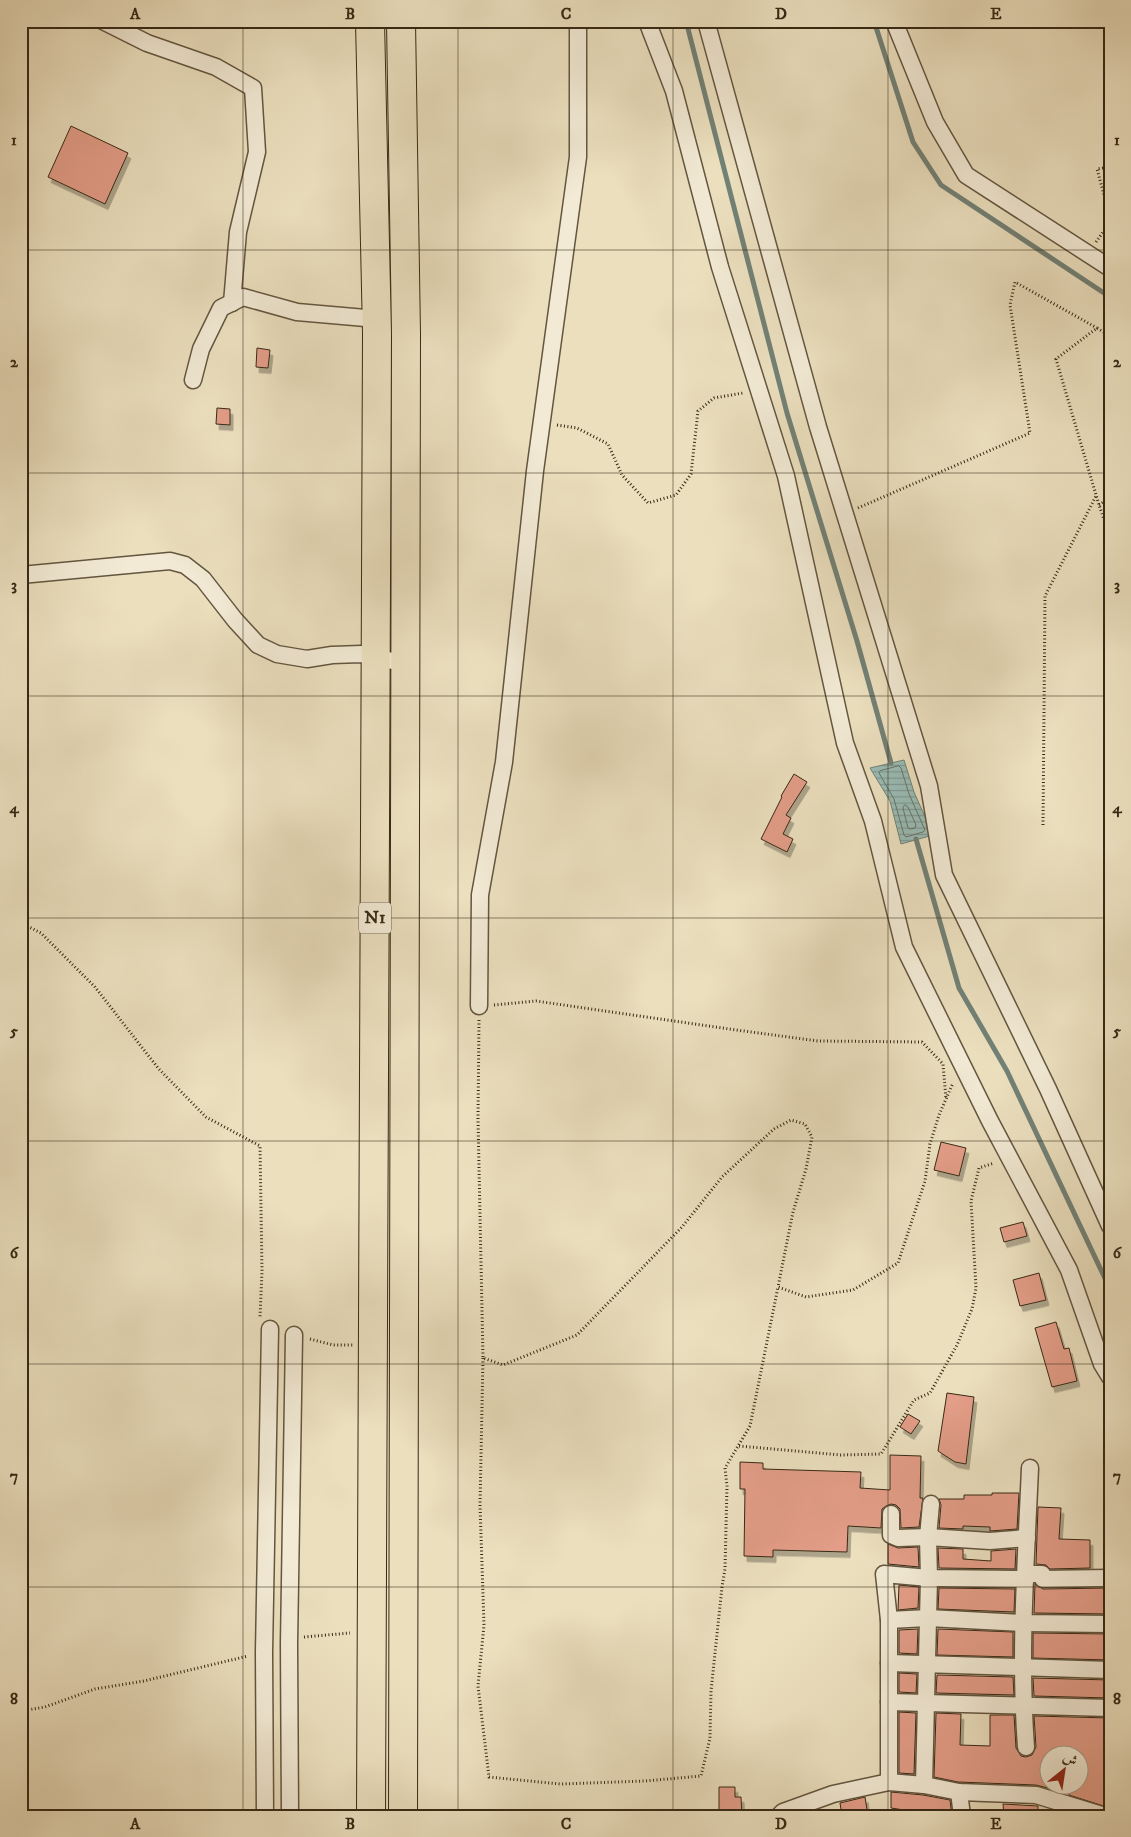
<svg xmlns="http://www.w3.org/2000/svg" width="1131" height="1837" viewBox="0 0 1131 1837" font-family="'IM FELL DW Pica',Amiri,serif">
<defs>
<pattern id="water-rules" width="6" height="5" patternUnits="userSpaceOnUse" patternTransform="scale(1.25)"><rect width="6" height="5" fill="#99bcb6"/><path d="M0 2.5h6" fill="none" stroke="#7e9993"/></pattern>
<filter id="shadow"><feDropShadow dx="3" dy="5.5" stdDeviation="0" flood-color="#0004"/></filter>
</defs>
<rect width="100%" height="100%" fill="#ebdfbe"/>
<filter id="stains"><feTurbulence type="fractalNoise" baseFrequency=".004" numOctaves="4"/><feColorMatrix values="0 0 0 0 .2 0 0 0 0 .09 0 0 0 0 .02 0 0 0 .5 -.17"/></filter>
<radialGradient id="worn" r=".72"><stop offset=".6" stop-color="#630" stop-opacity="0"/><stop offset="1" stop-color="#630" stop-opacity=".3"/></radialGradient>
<path fill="url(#water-rules)" stroke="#728176" d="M 904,760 L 914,792 L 933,835 L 901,844 L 890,801 L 870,768 Z"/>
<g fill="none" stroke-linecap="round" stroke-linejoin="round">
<g stroke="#687266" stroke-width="1">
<path d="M 899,766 L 901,768 L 909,794 L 925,830 L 923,832 L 906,837 L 904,835 L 894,799 L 879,773 L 880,771 Z"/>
<path d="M 905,805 L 908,807 L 916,825 L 915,828 L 910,829 L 908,828 L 903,808 Z"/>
</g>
<g stroke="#728176" stroke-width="5">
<path d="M 686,21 L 787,413 L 857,641 L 891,763"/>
<path d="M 874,21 L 913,142 L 941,185 L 1110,297"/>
<path d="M 916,839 L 959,988 L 1007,1071 L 1110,1289"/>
</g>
</g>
<g fill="#e39d88" stroke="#372915" filter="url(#shadow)">
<path d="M 71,126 L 128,153 L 105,204 L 48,177 Z"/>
<path d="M 257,348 L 270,350 L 268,368 L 256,367 Z"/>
<path d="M 217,408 L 230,409 L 230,425 L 216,424 Z"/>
<path d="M 794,774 L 807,782 L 786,815 L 791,818 L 783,834 L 793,839 L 787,852 L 761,839 L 782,797 L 781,796 Z"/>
<path d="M 941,1142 L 966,1148 L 959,1176 L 934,1170 Z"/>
<path d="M 1023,1222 L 1027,1236 L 1004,1242 L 1000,1228 Z"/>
<path d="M 1039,1273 L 1046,1300 L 1020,1306 L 1013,1280 Z"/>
<path d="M 1056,1322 L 1064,1349 L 1069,1348 L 1077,1381 L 1052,1387 L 1035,1328 Z"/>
<path d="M 947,1393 L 974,1397 L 966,1464 L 955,1462 L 938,1451 Z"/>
<path d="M 908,1414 L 920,1421 L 911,1434 L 900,1427 Z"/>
<path d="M 890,1455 L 921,1456 L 920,1498 L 923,1498 L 919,1527 L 901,1528 L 900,1509 L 896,1505 L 891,1504 L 886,1506 L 882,1509 L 881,1528 L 848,1526 L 847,1552 L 773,1550 L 773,1557 L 744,1556 L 745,1489 L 740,1489 L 740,1462 L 763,1463 L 763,1469 L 861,1472 L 860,1488 L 890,1490 Z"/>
<path d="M 992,1493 L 1019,1493 L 1017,1529 L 990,1531 L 990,1527 L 963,1526 L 963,1529 L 939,1528 L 941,1505 L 939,1499 L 964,1499 L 964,1495 L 992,1495 Z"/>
<path d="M 1038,1507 L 1061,1508 L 1059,1539 L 1090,1540 L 1090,1568 L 1050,1569 L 1046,1565 L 1036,1564 Z"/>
<path d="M 888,1544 L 898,1548 L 918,1547 L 919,1567 L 888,1564 Z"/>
<path d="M 938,1548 L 963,1549 L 963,1559 L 991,1561 L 991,1551 L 1016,1549 L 1015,1569 L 939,1568 Z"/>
<path d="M 1035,1584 L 1043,1589 L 1110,1588 L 1110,1614 L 1034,1613 Z"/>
<path d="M 899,1585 L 919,1587 L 918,1608 L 898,1610 Z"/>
<path d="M 939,1588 L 1015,1589 L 1014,1612 L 938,1609 Z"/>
<path d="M 918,1629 L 917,1654 L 899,1653 L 899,1630 Z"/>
<path d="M 938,1629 L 1013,1632 L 1013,1657 L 937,1655 Z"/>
<path d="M 1033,1633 L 1110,1634 L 1110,1660 L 1033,1658 Z"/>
<path d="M 899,1673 L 917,1674 L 916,1693 L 899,1692 Z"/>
<path d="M 937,1675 L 1013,1677 L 1014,1695 L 936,1693 Z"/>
<path d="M 1033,1678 L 1110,1680 L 1110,1698 L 1034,1696 Z"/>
<path d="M 899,1712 L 916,1713 L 914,1774 L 899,1773 Z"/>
<path d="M 936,1713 L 961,1714 L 960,1745 L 990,1746 L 990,1715 L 1014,1715 L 1016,1748 L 1021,1756 L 1026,1757 L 1032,1755 L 1036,1747 L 1034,1716 L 1110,1718 L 1110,1808 L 1069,1795 L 1069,1784 L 1078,1784 L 1078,1754 L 1048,1754 L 1048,1788 L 1036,1785 L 958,1782 L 934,1777 Z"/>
<path d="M 719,1787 L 735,1787 L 735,1797 L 741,1797 L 742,1816 L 719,1816 Z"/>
<path d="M 891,1792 L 923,1795 L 950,1800 L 952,1816 L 904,1816 L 904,1810 L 891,1808 Z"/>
<path d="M 865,1797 L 868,1816 L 842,1816 L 840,1803 Z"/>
<path d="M 1003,1804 L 1038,1806 L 1038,1816 L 1004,1816 Z"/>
</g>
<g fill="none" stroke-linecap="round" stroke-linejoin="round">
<g stroke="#64563f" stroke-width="19">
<g id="minor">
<path d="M 103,21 L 147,43 L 216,67 L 253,88 L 257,152 L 238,232 L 232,303"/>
<path d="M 647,21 L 674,91 L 720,267 L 786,476 L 845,743 L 873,821 L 904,947 L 990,1121 L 1069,1270 L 1102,1364 L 1110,1377"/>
<path d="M 706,21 L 818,427 L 929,786 L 944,875 L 1048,1089 L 1110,1226"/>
<path d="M 894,21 L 935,122 L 966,175 L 1110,268"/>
<path d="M 193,380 L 201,349 L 221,308 L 243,297 L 297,312 L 377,319"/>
<path d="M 21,575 L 170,561 L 185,565 L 203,579 L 235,620 L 258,645 L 277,654 L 307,659 L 332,655 L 361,654 L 406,664"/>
<path d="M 479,1006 L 480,895 L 504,762 L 535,471 L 578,157 L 578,21"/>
<path d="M 891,1514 L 891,1535 L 898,1538 L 928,1537 L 990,1541 L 1027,1538"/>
<path d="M 889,1620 L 928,1618 L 1024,1623 L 1110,1624"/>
<path d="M 889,1663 L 1110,1670"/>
<path d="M 889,1702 L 1110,1708"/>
<path d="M 1026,1747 C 1019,1654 1026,1561 1030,1468"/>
<path d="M 889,1782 L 889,1620 L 884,1574 L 929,1578 L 1026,1579 L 1029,1574 L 1042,1574 L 1043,1579 L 1109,1578"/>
<path d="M 924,1785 L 929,1578 L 928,1537 L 931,1504"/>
<path d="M 959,1792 L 962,1816"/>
<path d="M 265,1816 L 264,1652 L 270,1329"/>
<path d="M 290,1816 L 289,1644 L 294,1335"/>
<path d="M 779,1816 L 783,1812 L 833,1794 L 889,1782 L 924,1785 L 959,1792 L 1036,1795 L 1105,1816"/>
</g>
</g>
<g stroke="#372915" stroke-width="30">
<g id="trunk">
<path d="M 370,21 L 377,333 L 371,1816"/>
<path d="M 401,21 L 406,334 L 403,1816"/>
</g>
</g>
<g stroke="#372915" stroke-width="3" stroke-dasharray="1 2.5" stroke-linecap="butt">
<path d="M 1110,167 L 1097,169 L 1110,217"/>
<path d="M 1096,242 L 1110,222"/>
<path d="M 1110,336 L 1097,328 L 1056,359 L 1099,505 L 1110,536"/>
<path d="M 557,425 L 577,428 L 608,444 L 622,475 L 648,503 L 676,495 L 691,474 L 698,411 L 714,398 L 743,393"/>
<path d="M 1099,505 L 1110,497"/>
<path d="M 858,508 L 1030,433 L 1010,305 L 1015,282 L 1097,328"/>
<path d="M 1043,825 L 1045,596 L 1096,496"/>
<path d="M 21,923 L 41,933 L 95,987 L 158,1068 L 206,1117 L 260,1146 L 262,1271 L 260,1317"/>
<path d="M 494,1005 L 536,1001 L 729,1029 L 818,1041 L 922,1042 L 943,1064 L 946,1099"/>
<path d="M 479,1020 L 478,1119 L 483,1358 L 503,1365 L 577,1335 L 682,1227 L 722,1177 L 774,1129 L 791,1120 L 805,1124 L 812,1137 L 806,1169 L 793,1212 L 778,1287"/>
<path d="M 310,1339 L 333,1345 L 353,1345"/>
<path d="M 483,1358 L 480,1505 L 484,1625 L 478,1686 L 489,1777 L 560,1784 L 645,1781 L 701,1776 L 710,1738 L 711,1691 L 722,1587 L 725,1569 L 727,1486 L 725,1468 L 750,1426 L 778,1287 L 806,1297 L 853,1290 L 898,1263 L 925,1181 L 930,1144 L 939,1115 L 953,1083"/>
<path d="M 739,1446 L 841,1455 L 881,1454 L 914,1400 L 930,1393 L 957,1345 L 972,1309 L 976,1288 L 971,1201 L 979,1168 L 994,1163"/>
<path d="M 304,1637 L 350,1633"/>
<path d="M 21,1711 L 45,1707 L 95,1689 L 144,1681 L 248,1656"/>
</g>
<use href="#minor" stroke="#f2ead5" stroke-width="16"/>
<use href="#trunk" stroke="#ebdfbe" stroke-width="28"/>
</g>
<path fill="none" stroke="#372915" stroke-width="1" stroke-opacity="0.55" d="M 243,21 L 243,1816M 458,21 L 458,1816M 673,21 L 673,1816M 888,21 L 888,1816M 21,250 L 1110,250M 21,473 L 1110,473M 21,696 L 1110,696M 21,918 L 1110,918M 21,1141 L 1110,1141M 21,1364 L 1110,1364M 21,1587 L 1110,1587"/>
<g text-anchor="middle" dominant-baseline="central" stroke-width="5" stroke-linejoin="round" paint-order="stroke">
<rect fill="#f2ead5" stroke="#6f634f" stroke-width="1" x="359" y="902.5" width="32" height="31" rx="4"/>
<g font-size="18" font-weight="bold" fill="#372915">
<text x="375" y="918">N1</text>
</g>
</g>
<rect width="1131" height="1837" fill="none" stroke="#ebdfbe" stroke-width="55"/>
<g transform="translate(1064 1770) rotate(30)"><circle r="24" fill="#f2ead5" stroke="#a79d88"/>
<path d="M0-4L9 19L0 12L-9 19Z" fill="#8f2418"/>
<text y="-8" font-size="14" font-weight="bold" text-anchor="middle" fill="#372915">ش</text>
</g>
<rect x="28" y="28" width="1076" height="1782" fill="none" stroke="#372915" stroke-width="2"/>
<g font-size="16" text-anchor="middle" font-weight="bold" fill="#372915">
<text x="135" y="19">A</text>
<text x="350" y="19">B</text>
<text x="566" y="19">C</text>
<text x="781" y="19">D</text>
<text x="996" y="19">E</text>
<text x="14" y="145">1</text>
<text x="1117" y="145">1</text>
<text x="14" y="367">2</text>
<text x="1117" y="367">2</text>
<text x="14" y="590">3</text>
<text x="1117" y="590">3</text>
<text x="14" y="813">4</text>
<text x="1117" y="813">4</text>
<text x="14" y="1036">5</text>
<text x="1117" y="1036">5</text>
<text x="14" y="1258">6</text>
<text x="1117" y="1258">6</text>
<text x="14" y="1481">7</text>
<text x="1117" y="1481">7</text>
<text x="14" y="1704">8</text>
<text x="1117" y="1704">8</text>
<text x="135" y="1829">A</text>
<text x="350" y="1829">B</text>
<text x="566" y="1829">C</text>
<text x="781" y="1829">D</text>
<text x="996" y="1829">E</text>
</g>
<rect width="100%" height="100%" filter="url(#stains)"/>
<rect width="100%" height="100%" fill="url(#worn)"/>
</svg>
